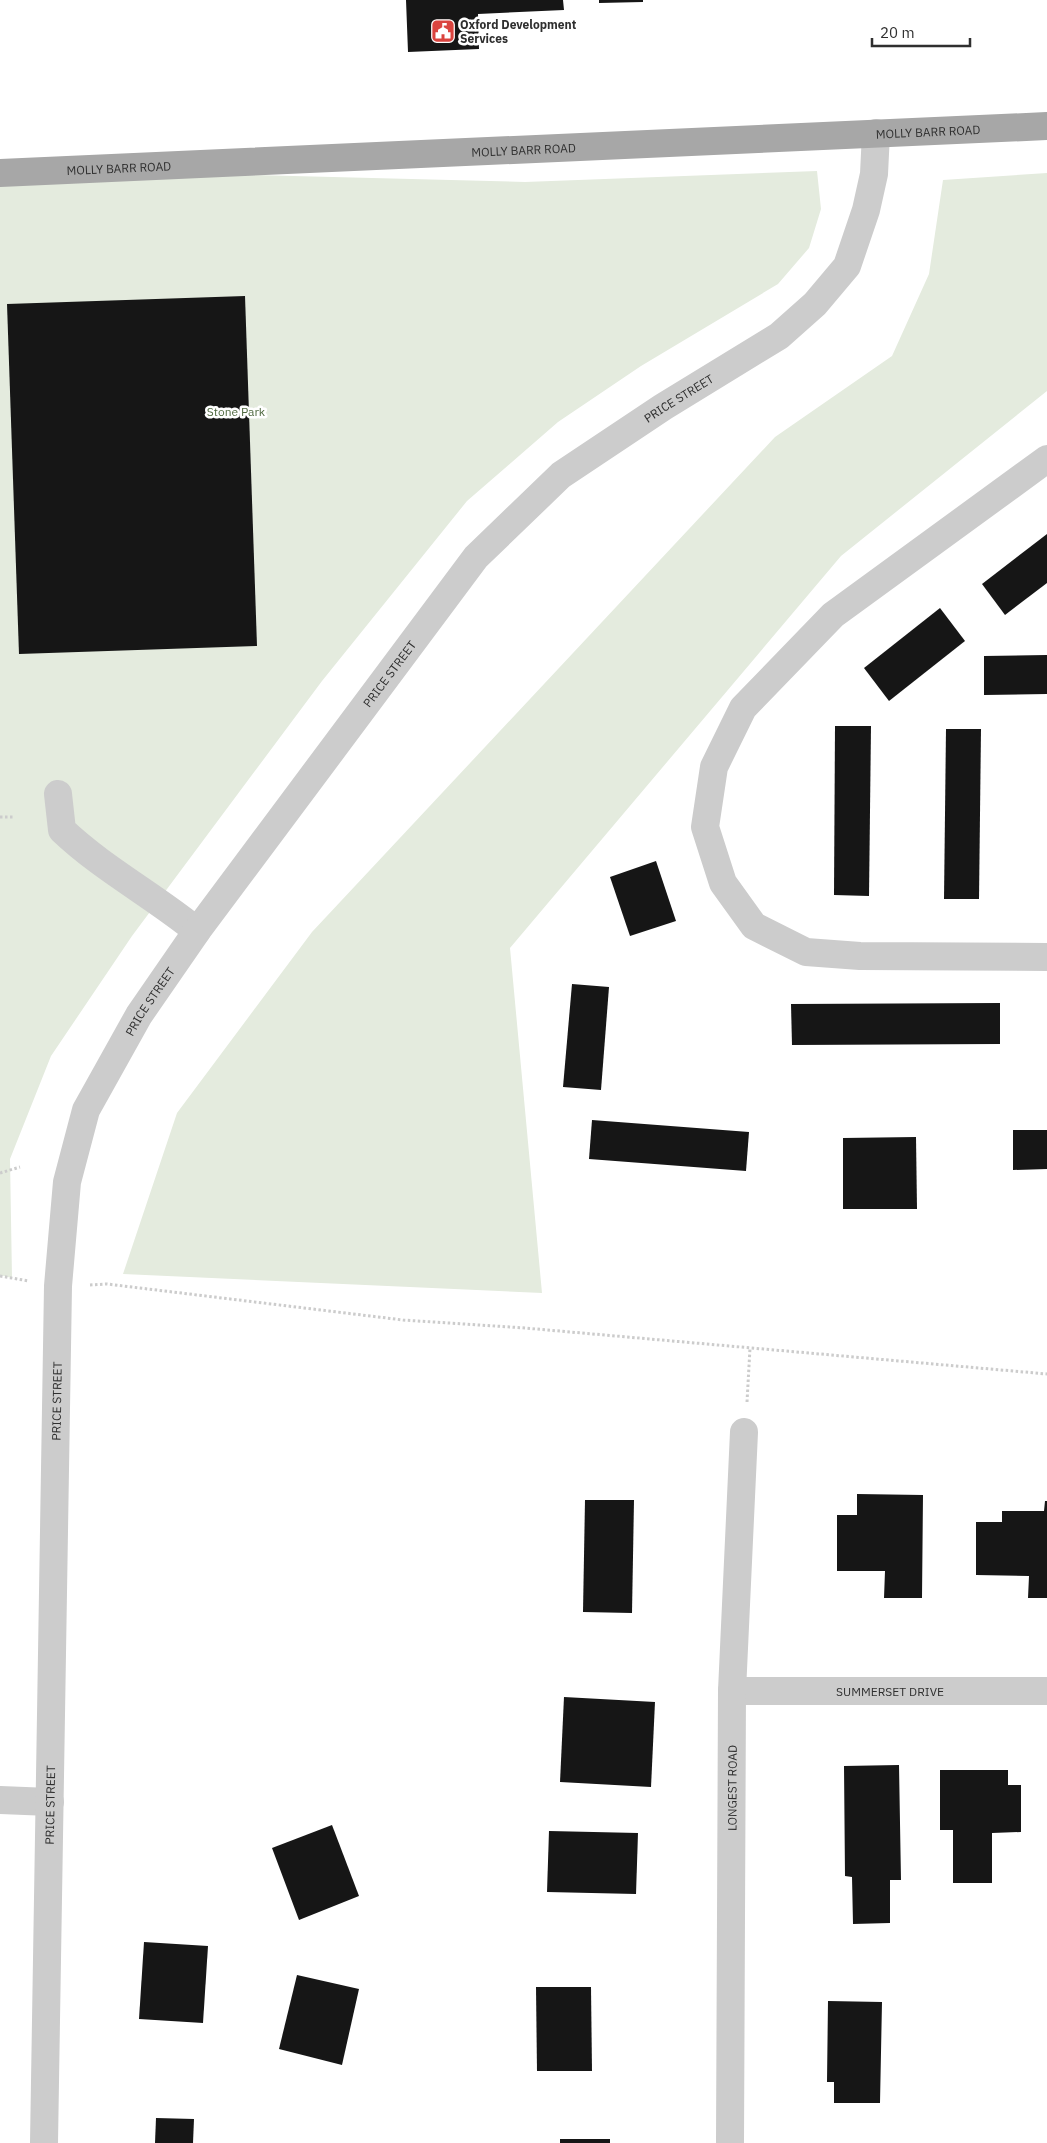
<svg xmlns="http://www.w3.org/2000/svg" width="1047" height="2143" viewBox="0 0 1047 2143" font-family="'IBM Plex Sans',sans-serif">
<rect width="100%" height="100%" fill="#fff"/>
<g fill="#e4ebde">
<path d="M 53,170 L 525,182 L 817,171 L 821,209 L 809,248 L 778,284 L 641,366 L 558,422 L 467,501 L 322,681 L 132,936 L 51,1056 L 10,1159 L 12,1278 L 0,1275 L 0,174 Z"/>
<path d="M 1047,173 L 1047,391 L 841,556 L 510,948 L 542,1293 L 123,1274 L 177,1113 L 312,932 L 775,437 L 892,356 L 929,274 L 943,180 Z"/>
</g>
<g fill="#161616">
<path d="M 406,0 L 563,0 L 564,10 L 478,14 L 479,49 L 408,52 Z"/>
<path d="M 599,0 L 643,0 L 643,2 L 599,3 Z"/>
<path d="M 245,296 L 257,646 L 19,654 L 7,304 Z"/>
<path d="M 1047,534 L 1047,583 L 1005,615 L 982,584 Z"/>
<path d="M 940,608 L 965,641 L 889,701 L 864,668 Z"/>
<path d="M 1047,655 L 1047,694 L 984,695 L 984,656 Z"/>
<path d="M 835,726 L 871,726 L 869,896 L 834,895 Z"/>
<path d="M 946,729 L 981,729 L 979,899 L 944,899 Z"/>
<path d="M 656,861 L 676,921 L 630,936 L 610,877 Z"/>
<path d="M 572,984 L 609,987 L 601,1090 L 563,1087 Z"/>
<path d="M 1000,1003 L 1000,1044 L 792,1045 L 791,1004 Z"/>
<path d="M 592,1120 L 749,1132 L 746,1171 L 589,1159 Z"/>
<path d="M 1013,1130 L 1047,1130 L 1047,1169 L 1013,1170 Z"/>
<path d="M 916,1137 L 917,1209 L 843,1209 L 843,1138 Z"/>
<path d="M 857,1494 L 923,1495 L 922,1598 L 884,1598 L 885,1571 L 837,1571 L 837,1515 L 857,1515 Z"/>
<path d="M 585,1500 L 634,1500 L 632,1613 L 583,1612 Z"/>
<path d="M 1045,1501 L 1047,1501 L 1047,1598 L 1028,1598 L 1029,1576 L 976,1575 L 976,1522 L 1002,1522 L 1002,1511 L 1044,1511 Z"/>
<path d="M 564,1697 L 655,1702 L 651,1787 L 560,1782 Z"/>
<path d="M 899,1765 L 901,1880 L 890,1880 L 890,1923 L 853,1924 L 852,1877 L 845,1876 L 844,1766 Z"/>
<path d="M 940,1770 L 1008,1770 L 1008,1785 L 1021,1785 L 1021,1832 L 992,1833 L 992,1883 L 953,1883 L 953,1830 L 940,1830 Z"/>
<path d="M 332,1825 L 359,1896 L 299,1920 L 272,1848 Z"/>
<path d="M 549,1831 L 638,1833 L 636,1894 L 547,1892 Z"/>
<path d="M 144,1942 L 208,1946 L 203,2023 L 139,2019 Z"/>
<path d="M 297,1975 L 359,1989 L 342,2065 L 279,2049 Z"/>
<path d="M 536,1987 L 591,1987 L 592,2071 L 537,2071 Z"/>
<path d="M 828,2001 L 882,2002 L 880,2103 L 834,2103 L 834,2082 L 827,2082 Z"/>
<path d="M 156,2118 L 194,2119 L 193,2143 L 155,2143 Z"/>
<rect x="560" y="2139" width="50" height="4"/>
</g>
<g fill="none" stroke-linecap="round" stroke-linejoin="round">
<g stroke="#ccc" stroke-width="3" stroke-dasharray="2.5 2.5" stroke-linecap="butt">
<path d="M 0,817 L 15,817"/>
<path d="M 0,1173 L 20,1167"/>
<path d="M 0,1276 L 29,1281"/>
<path d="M 90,1285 L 107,1284 L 403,1320 L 525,1328 L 1047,1374"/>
<path d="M 747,1402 L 750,1348"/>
</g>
<g stroke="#ccc" stroke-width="28">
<path d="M 1047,459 L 833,615 L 743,708 L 714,767 L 705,827 L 723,883 L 754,926 L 806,952 L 860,956 L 1047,957"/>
<path d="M 58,794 L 62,830 C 103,869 153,895 197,931"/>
<path id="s1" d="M 732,1691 L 1047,1691"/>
<path d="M 0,1800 L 50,1802"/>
<path id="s2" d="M 44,2143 L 58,1286 L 67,1182 L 86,1110 L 139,1015 L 197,931 L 476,557 L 561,475 L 663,407 L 779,336 L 815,304 L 847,266 L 866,210 L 874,174 L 876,133"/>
<path id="s3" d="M 730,2143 L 732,1691 L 744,1432"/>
</g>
<path stroke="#a7a7a7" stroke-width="28" id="s4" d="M 0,173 L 1047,126"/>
</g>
<defs>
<g id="civic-square" transform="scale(1.25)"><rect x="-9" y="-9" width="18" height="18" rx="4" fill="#da433e" stroke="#fff"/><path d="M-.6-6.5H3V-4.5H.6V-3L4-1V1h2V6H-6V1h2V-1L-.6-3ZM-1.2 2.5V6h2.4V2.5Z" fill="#fff"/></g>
</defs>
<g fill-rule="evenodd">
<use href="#civic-square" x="443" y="31"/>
</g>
<g text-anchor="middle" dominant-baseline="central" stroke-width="5" stroke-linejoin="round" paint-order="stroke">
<g font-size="12" font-weight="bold" fill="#2f2f2f" stroke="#fff" text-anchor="start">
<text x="460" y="24">Oxford Development<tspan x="460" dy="14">Services</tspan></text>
</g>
<g font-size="12" fill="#2f2f2f" stroke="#fff">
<text stroke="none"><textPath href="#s4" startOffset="929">MOLLY BARR ROAD</textPath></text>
<text stroke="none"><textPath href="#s4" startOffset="524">MOLLY BARR ROAD</textPath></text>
<text stroke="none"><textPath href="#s4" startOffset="119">MOLLY BARR ROAD</textPath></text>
<text stroke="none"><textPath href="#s2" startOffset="1972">PRICE STREET</textPath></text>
<text stroke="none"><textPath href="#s2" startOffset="1568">PRICE STREET</textPath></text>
<text stroke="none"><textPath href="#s2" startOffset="1162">PRICE STREET</textPath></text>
<text stroke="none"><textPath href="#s2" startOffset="742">PRICE STREET</textPath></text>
<text stroke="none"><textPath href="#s1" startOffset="158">SUMMERSET DRIVE</textPath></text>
<text stroke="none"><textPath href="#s3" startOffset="355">LONGEST ROAD</textPath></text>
<text stroke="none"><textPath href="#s2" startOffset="338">PRICE STREET</textPath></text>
</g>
<g font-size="12" fill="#4e683f" stroke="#fff">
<text x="236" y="411">Stone Park</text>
</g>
</g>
<path d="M872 38v8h98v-8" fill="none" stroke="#2f2f2f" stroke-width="2.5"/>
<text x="880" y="38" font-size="15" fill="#2f2f2f" stroke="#ffffff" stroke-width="4" paint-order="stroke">20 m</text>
</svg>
